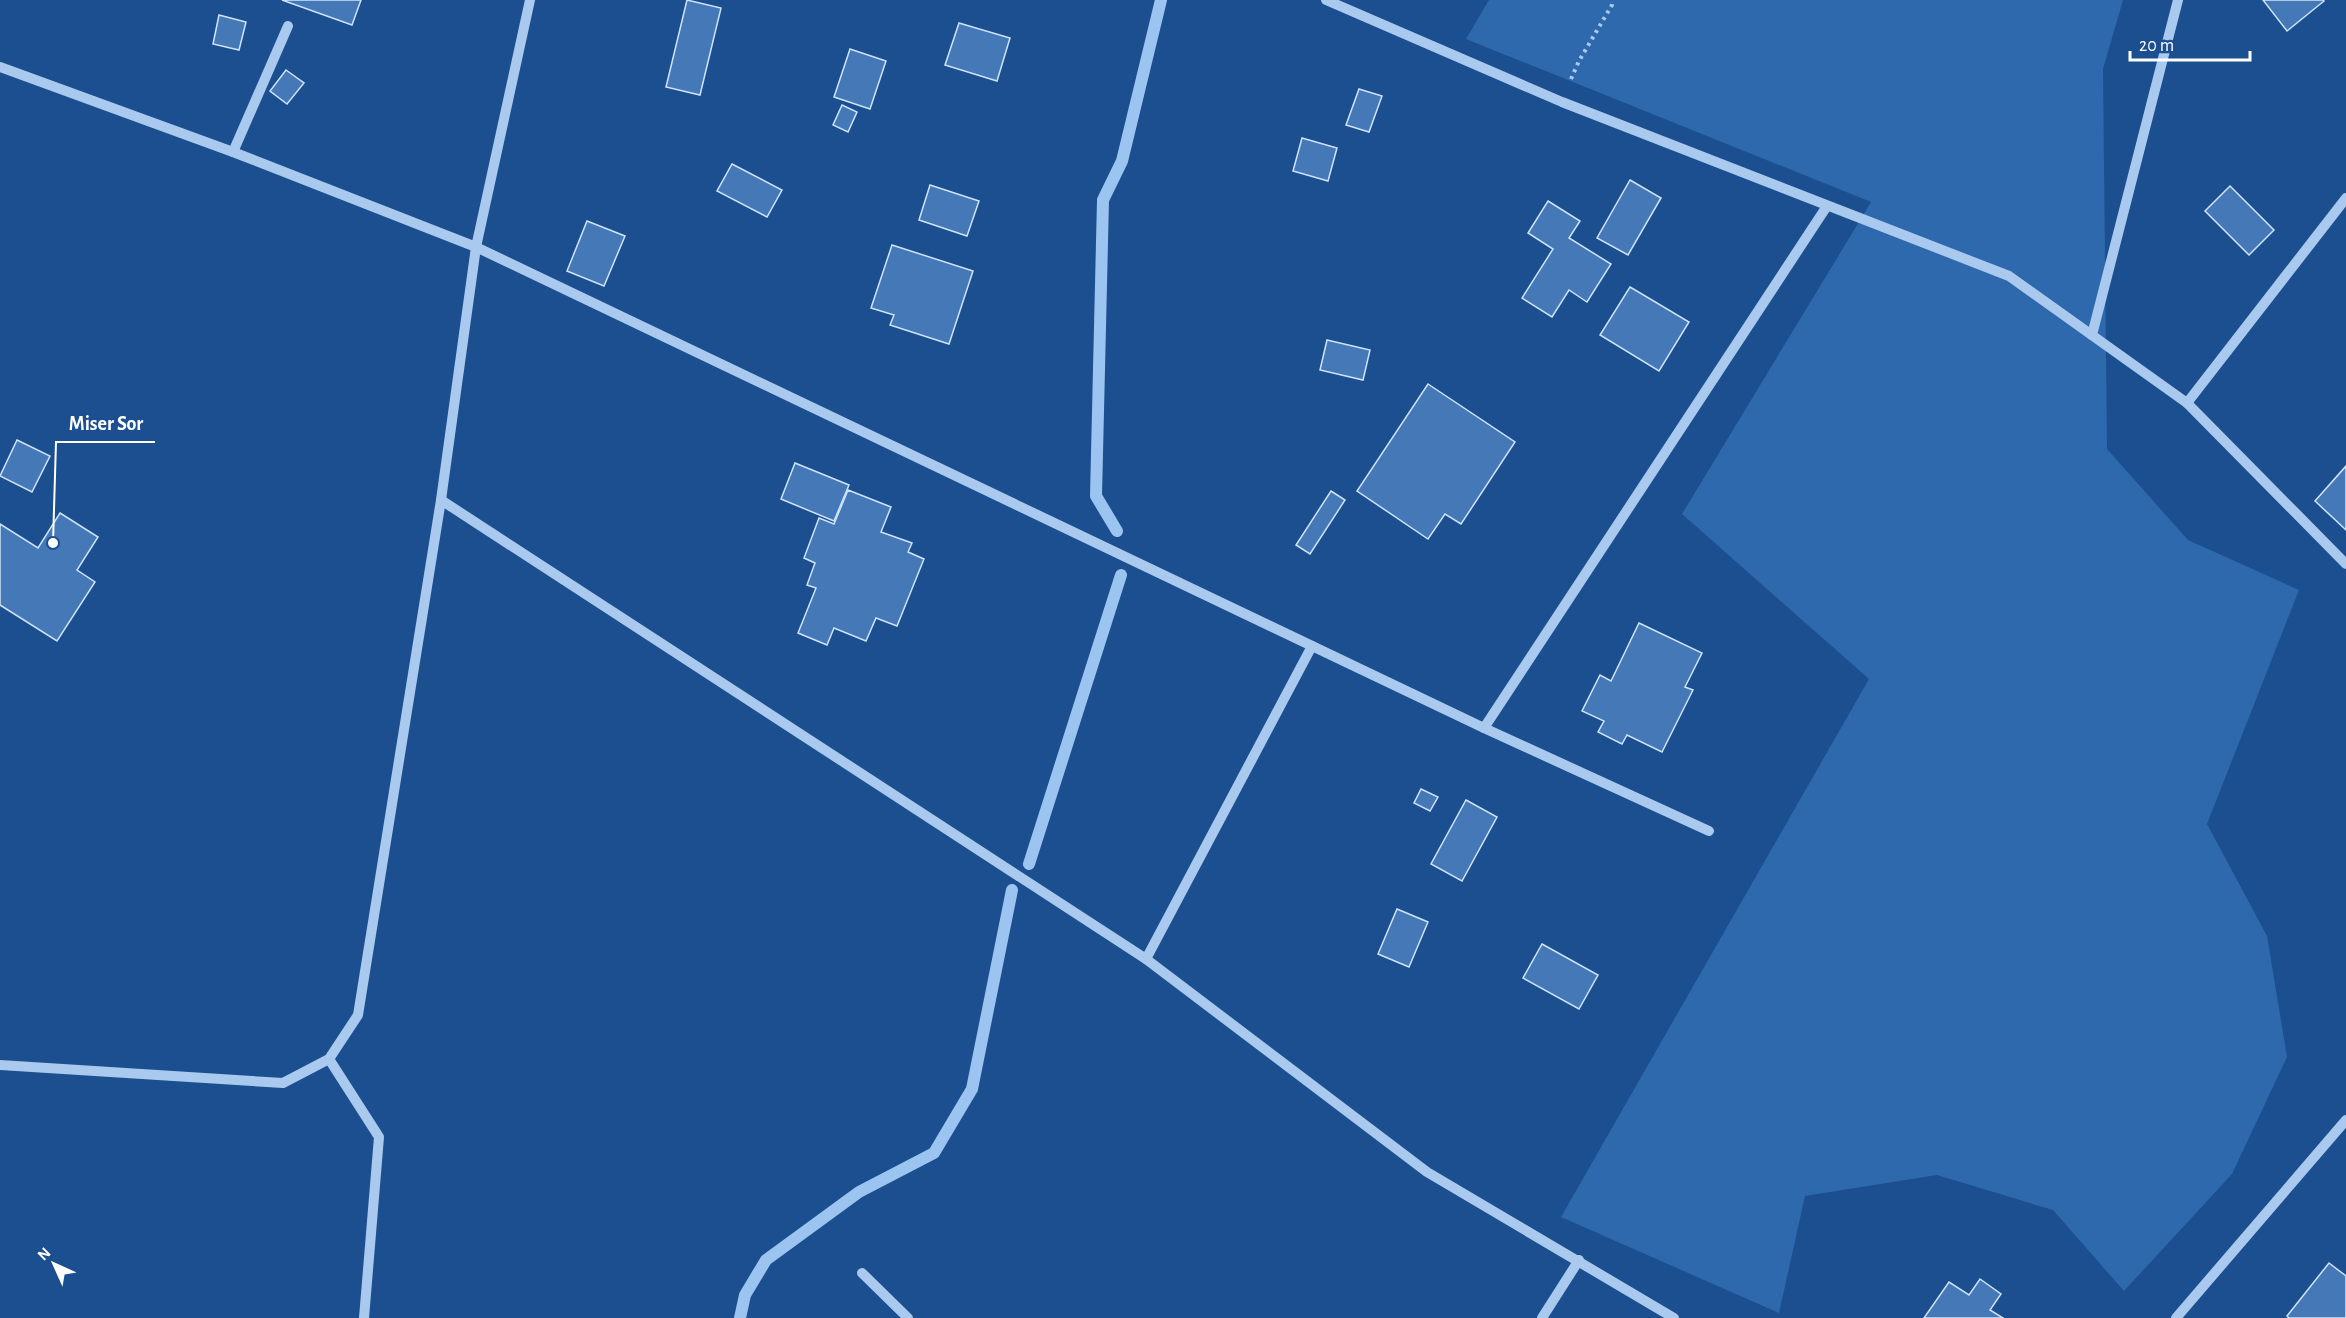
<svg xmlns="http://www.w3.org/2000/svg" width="2346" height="1318" viewBox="0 0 2346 1318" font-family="'Alegreya Sans',sans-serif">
<rect width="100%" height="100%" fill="#1b4f8f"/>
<path fill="#2e69ad" d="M 1489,0 L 2123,0 L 2103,69 L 2107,449 L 2188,540 L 2299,590 L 2207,824 L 2267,936 L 2287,1057 L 2232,1174 L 2124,1291 L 2053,1210 L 1937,1175 L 1805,1196 L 1779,1313 L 1561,1217 L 1869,679 L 1682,514 L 1871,202 L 1466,39 Z"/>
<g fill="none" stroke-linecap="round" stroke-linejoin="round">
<g stroke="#9cc4f0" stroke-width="12">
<path d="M 1117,531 L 1096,496 L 1103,200 L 1122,161 L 1161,0"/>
<path d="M 1029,864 L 1121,575"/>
<path d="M 740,1318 L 745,1295 L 766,1260 L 859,1192 L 934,1153 L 972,1089 L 1012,890"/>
</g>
</g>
<g fill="#4478b7" stroke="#cfe3fa" stroke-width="1.5">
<path d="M 282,0 L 361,0 L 352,25 Z"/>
<path d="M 687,0 L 721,8 L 700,95 L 666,87 Z"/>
<path d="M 2263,0 L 2323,0 L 2324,1 L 2287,31 Z"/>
<path d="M 219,15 L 246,22 L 239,50 L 213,44 Z"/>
<path d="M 959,23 L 1010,38 L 997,81 L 945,65 Z"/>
<path d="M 850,49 L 886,61 L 870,109 L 834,97 Z"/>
<path d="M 286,70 L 304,83 L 287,104 L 270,91 Z"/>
<path d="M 1359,89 L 1382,96 L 1369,132 L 1346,125 Z"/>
<path d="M 842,105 L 857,112 L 848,132 L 833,125 Z"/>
<path d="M 1302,138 L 1337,148 L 1328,181 L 1293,171 Z"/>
<path d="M 732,164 L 782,190 L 767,217 L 717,191 Z"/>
<path d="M 1630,180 L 1661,198 L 1628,255 L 1597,238 Z"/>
<path d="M 930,185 L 979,201 L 967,236 L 919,220 Z"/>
<path d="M 2230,186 L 2274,230 L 2249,255 L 2205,211 Z"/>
<path d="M 1548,201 L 1580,221 L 1569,238 L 1611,264 L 1587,302 L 1569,290 L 1552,317 L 1522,298 L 1553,249 L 1528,233 Z"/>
<path d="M 587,221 L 625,236 L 604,286 L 567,271 Z"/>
<path d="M 892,245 L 973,271 L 949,344 L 890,325 L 894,315 L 871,308 Z"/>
<path d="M 1630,287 L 1689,322 L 1659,371 L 1600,335 Z"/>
<path d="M 1327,340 L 1370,350 L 1363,380 L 1320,370 Z"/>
<path d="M 1428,384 L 1515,442 L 1461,524 L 1445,514 L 1428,539 L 1357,491 Z"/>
<path d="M 17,440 L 50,456 L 32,492 L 0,476 Z"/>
<path d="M 795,463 L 849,485 L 834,521 L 781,499 Z"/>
<path d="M 2346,466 L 2346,530 L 2315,501 Z"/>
<path d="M 848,490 L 891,507 L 881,532 L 912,543 L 908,552 L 924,559 L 897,626 L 876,618 L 866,641 L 834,628 L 827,645 L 798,633 L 816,588 L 807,585 L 815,563 L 804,558 L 819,518 L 834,524 Z"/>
<path d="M 1331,491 L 1345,500 L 1310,554 L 1296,545 Z"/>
<path d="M 60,513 L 98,537 L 77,570 L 95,582 L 57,641 L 0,605 L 0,524 L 38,548 Z"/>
<path d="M 1639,623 L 1702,653 L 1685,687 L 1693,690 L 1662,752 L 1627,735 L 1622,744 L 1598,732 L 1604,721 L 1582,711 L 1600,675 L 1611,681 Z"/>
<path d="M 1421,789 L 1438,797 L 1430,811 L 1414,803 Z"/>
<path d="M 1466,800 L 1497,817 L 1462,881 L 1431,864 Z"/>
<path d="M 1397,909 L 1428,922 L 1409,967 L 1378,954 Z"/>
<path d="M 1542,944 L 1598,975 L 1579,1009 L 1523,978 Z"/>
<path d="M 2329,1263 L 2346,1276 L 2346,1318 L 2289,1318 L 2287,1316 Z"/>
<path d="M 1980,1279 L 2001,1294 L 1990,1310 L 2003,1318 L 1924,1318 L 1949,1282 L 1969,1295 Z"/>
</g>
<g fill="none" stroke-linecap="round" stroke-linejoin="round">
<path stroke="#a9c9ee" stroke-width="4" stroke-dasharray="3 4.5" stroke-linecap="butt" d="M 1571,79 L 1579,61 L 1612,5 L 1613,0"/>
<g stroke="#a9c9ee" stroke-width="10">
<path d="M 1326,0 L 1562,102 L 2009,276 L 2187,403 L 2346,564"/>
<path d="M 0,67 L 233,152 L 476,247 L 1484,728 L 1709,831"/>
<path d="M 233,152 L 288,26"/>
<path d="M 2092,335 L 2178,0"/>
<path d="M 2187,403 L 2346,198"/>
<path d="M 441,500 L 1146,959 L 1427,1172 L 1674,1318"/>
<path d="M 1484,728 L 1827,206"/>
<path d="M 1146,959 L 1312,646"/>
<path d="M 329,1059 L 379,1137 L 364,1318"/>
<path d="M 0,1065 L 283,1083 L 329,1059 L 358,1015 L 441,500 L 476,247 L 530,0"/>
<path d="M 862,1273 L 908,1318"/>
<path d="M 1542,1318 L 1579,1260"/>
<path d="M 2176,1318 L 2346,1120"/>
</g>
</g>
<path fill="none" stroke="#fff" stroke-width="2" d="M53 543L56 442H155"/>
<circle fill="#fff" stroke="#1b4f8f" stroke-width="2" cx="53" cy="543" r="6"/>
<g font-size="20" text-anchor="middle" font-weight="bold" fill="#fff" stroke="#1b4f8f" stroke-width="5" stroke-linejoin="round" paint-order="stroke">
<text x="106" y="430">Miser Sor</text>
</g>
<g transform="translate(54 1264) rotate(315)" stroke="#1b4f8f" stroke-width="4.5" paint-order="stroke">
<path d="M0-4.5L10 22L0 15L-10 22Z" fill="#ffffff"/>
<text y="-9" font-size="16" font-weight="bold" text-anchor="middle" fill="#ffffff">N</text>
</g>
<path d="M2130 51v9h120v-9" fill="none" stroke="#ffffff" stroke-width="3"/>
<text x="2139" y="51" font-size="18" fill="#ffffff" stroke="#1b4f8f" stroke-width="4.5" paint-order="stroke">20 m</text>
</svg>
